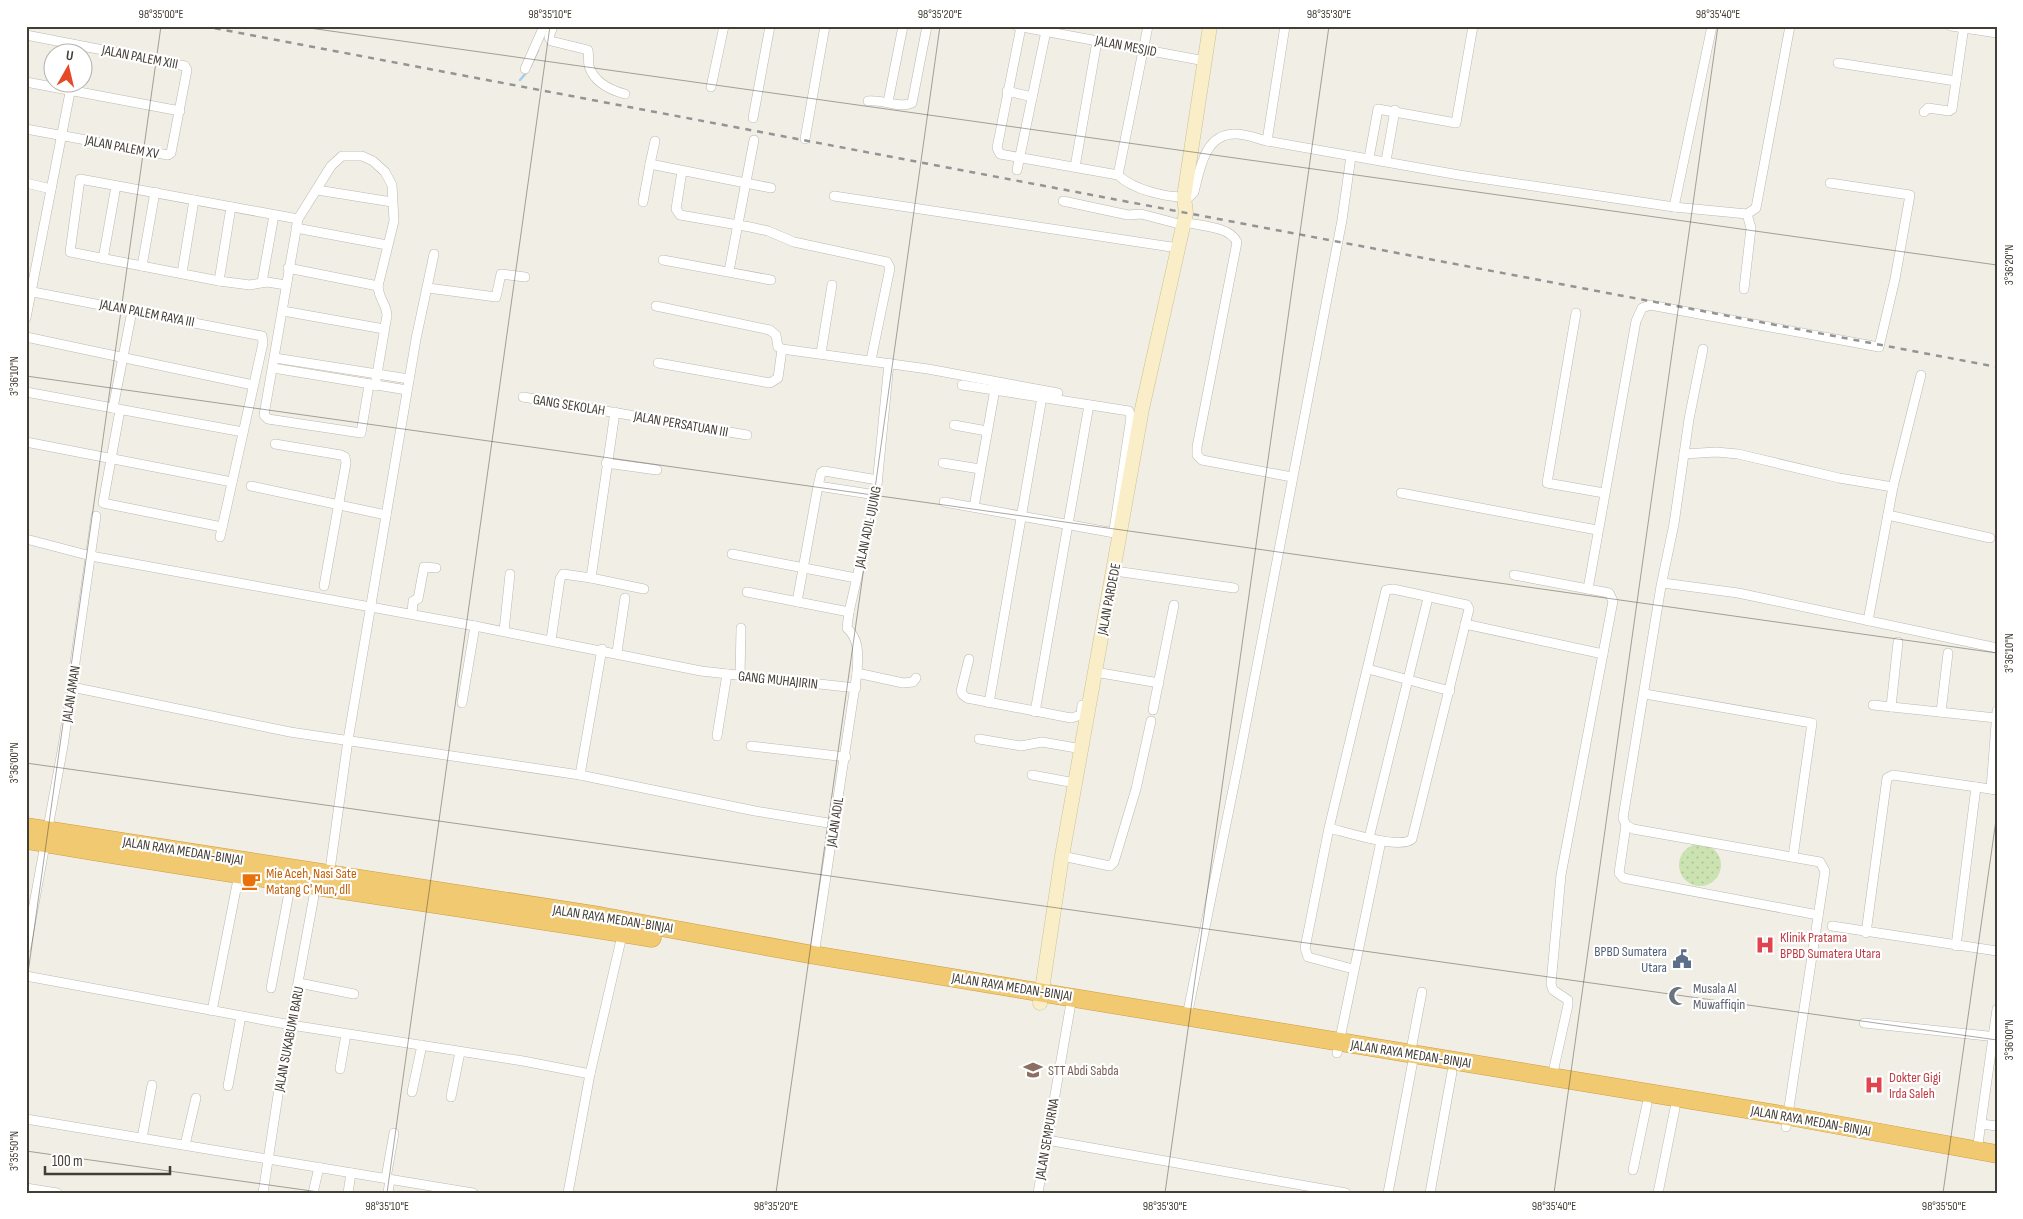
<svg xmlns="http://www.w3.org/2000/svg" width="2023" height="1219" viewBox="0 0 2023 1219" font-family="'Sofia Sans Condensed',sans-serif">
<defs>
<pattern id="grass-dots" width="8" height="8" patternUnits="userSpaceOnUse" patternTransform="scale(1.25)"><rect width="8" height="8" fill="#cbe2b1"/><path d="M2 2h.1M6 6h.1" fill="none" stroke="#b0c399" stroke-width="1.8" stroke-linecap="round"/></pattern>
</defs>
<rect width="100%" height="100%" fill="#f1eee5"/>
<circle fill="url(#grass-dots)" cx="1700" cy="865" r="21"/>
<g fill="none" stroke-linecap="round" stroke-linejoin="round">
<g stroke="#a6cce9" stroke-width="2.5">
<path d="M 530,67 L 538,50"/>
<path d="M 520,80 L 527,72"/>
</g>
<g stroke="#beb8ac" stroke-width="10">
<g id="street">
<path d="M 553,26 L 549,37 L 551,41 L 588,50 C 589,55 588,61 589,66 C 594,82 610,90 625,94"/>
<path d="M 1017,26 L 1205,61"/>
<path d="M 1951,26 L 1997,33"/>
<path d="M 1021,27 L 997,148 L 1000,154 L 1118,175 C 1133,190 1168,198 1189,197 L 1194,192 C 1200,168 1205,133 1236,134 C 1246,134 1258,139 1267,141 L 1459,175 L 1674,207 L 1712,26"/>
<path d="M 26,35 L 185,66 L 187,70 L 171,153 L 168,155 L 26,129"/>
<path d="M 1838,63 L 1956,81"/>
<path d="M 525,69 L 544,26"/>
<path d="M 26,82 L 180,111"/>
<path d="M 711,87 L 724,26"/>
<path d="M 1007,91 L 1032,97"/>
<path d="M 868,101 C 882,99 900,109 912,103 L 927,26"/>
<path d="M 888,102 L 903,26"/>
<path d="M 1924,112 L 1928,108 L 1949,111 L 1952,109 L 1964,26"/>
<path d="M 753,118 L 770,26"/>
<path d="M 805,139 L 825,26"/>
<path d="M 1267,141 L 1285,26"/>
<path d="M 1369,158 L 1378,109 L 1456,123 L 1473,26"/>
<path d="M 1386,161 L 1395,110"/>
<path d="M 650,164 L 655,141"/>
<path d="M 1075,167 L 1097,41"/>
<path d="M 1017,170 L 1046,31"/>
<path d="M 682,171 L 676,209 L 680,215 L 750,227 L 768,231 L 794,242 L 887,262 L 890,268 L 871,360"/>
<path d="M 1118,175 L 1148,26"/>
<path d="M 26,183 L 51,189"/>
<path d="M 317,190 L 392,202"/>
<path d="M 834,196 L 1178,248"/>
<path d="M 1063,201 L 1128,215 L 1141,214 L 1183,225"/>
<path d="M 643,202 L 650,164 L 771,188"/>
<path d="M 1674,207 L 1747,214 L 1756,208 L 1790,26"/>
<path d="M 1184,222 C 1200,226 1229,226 1237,242 L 1197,447 L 1197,455 L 1202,460 L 1292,477"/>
<path d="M 296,228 L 387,245"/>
<path d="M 103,259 L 116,186"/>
<path d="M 663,260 L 771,280"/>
<path d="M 142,266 L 155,192"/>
<path d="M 288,268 L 378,286 C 379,300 386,303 387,315 L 375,386"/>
<path d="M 729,271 L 754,140"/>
<path d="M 182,273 L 194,200"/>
<path d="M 219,281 L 231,207"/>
<path d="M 262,282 L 274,215"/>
<path d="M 286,285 L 267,282 L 250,285 L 219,281 L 70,252 L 80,179 L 298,219"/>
<path d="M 428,288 L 496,297 L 501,274 L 525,277"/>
<path d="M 1744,289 L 1751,228 L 1747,214"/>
<path d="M 33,292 L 262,336 L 263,343 L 220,537"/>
<path d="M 656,306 L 770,330 L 776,335 L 778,347 L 782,349"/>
<path d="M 283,311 L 384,329"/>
<path d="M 1576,313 L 1547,483 L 1604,493"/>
<path d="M 26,318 L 72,82"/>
<path d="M 26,337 L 253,385"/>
<path d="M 1703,349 L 1689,419 L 1674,524 L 1661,586 L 1623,818 L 1626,825 L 1633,829 L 1820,862 L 1825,871 L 1786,1127"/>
<path d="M 821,353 L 832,285"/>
<path d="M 275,358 L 409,379"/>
<path d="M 658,363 L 770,383 L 778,378 L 782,349 L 928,369 L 1058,393"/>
<path d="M 273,368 L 407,390"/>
<path d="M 369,385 L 361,433 L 268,419 L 264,415 L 298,219 L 331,166 L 342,156 L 362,156 L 373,161 L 385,172 L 392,185 L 394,221 L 378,286"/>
<path d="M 962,385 L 1129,411 L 1131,417 L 1114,530"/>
<path d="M 26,392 L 243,432"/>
<path d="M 523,397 L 747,435"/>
<path d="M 113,408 L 132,311"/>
<path d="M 120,410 L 103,503 L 222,527"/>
<path d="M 954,425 L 987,431"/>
<path d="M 26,442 L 232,482"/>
<path d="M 275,444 L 341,455 L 345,457 L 346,463 L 324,586"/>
<path d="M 1684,454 L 1716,452 L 1738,454 L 1839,478 L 1893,487 L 1868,621"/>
<path d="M 606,463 L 657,470"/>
<path d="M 943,463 L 980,469"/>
<path d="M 251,486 L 386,515"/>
<path d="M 818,486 L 821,473 L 824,471 L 878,480"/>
<path d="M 1893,487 L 1921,375"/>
<path d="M 1401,493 L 1597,530"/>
<path d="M 944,502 L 1120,534"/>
<path d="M 974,507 L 995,389"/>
<path d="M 1888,515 L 1990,538"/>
<path d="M 26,539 L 91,556 L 475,626 L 701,671 L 856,688"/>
<path d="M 732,554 L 856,578"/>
<path d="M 1115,571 L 1234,588"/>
<path d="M 1514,575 L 1588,589"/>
<path d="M 591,578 L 644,589"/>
<path d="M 1663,583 L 1738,593 L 1997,648"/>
<path d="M 747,592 L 849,612"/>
<path d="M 797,602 L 818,486 L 876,495"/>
<path d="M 412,614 L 413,601 L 418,599 L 424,567 L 436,568"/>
<path d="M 1465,624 L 1603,654"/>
<path d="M 504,631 L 510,574"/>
<path d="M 551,640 L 560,579 L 563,574 L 591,578 L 615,412"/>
<path d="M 617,652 L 625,598"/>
<path d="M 969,659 L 961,691 L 963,695 L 967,698 L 1071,718 L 1081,715 L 1082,705"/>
<path d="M 1368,669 L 1450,691"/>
<path d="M 1095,672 L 1159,683"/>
<path d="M 857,673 L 903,683 L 913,682 L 916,678"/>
<path d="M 740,676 L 741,628"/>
<path d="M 72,687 L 290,732 L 580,775 L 755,811 L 834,824"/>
<path d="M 1645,694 L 1812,723 L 1793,857"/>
<path d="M 462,703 L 475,626"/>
<path d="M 989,703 L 1042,397"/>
<path d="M 1873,705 L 1996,718"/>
<path d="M 1891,707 L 1898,642"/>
<path d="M 1153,710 L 1174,605"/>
<path d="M 1035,712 L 1089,405"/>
<path d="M 1941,712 L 1948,653"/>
<path d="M 717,736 L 727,674"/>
<path d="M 979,739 L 1021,746 L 1042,742 L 1082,749"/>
<path d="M 751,746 L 846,757"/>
<path d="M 580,775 L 602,649"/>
<path d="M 1032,775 L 1075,783"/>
<path d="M 1991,789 L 1997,711"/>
<path d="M 1626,825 L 1619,873 L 1623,878 L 1818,915"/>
<path d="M 1329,828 C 1346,832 1400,850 1412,839 L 1469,609 L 1467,605 L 1393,589 L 1386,590 L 1329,828 L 1305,948 L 1308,957 L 1353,969"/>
<path d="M 1369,838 L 1428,598"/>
<path d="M 1062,856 L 1110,866 L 1114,862 L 1136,789 L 1151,721"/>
<path d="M 329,877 L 348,740 L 416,339 L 434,254"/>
<path d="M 1832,926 L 1997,951"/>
<path d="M 1866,933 L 1887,778 L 1893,775 L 1997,790"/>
<path d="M 1956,946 L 1976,787"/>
<path d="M 26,948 L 63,746 L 96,516"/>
<path d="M 814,955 L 857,673 C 858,656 860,640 847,628 L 849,612 L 876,495 L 889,363"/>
<path d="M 26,976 L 291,1025 L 523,1061 L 590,1074"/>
<path d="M 299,983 L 354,994"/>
<path d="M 271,988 L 291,882"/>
<path d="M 212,1011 L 239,874"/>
<path d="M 1187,1016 L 1238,765 L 1342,220 L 1351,156"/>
<path d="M 1864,1023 L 1997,1037"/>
<path d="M 1337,1053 L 1381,841"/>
<path d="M 1410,1055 L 1422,992"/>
<path d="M 340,1069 L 346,1034"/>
<path d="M 1552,1077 L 1568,1005 L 1568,1000 L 1553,990 L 1551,984 L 1561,875 L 1613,601 L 1609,593 L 1588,589 L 1636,321 L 1642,308 L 1650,305 L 1879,347 L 1895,279 L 1910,195 L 1830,183"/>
<path d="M 228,1086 L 241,1016"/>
<path d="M 412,1092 L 422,1045"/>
<path d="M 451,1097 L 460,1052"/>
<path d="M 26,1119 L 473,1193"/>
<path d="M 1981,1124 L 1997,1126"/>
<path d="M 142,1138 L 152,1085"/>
<path d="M 1047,1140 L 1346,1193"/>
<path d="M 185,1145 L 196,1098"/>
<path d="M 1977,1151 L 1997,1009"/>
<path d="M 1633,1170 L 1647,1104"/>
<path d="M 386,1178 L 394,1133"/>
<path d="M 26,1188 L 57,1193"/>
<path d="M 263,1193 L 282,1069 L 316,885"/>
<path d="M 313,1193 L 319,1167"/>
<path d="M 348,1193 L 351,1173"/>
<path d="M 388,1193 L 390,1179"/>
<path d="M 568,1193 L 590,1074 L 623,931"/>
<path d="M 1038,1193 L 1072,997"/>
<path d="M 1388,1193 L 1414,1055"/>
<path d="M 1430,1193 L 1452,1072"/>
<path d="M 1658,1193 L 1675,1108"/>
</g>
</g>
<g stroke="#cdc198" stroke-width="15">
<path id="secondary" d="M 1040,1003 L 1062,856 L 1142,409 L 1186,213 L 1184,197 L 1210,26"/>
</g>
<g stroke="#ce9e42" stroke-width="19">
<g id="highway">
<path d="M 26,827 L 600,916 L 814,955 L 1788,1116 L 1997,1154"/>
<path d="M 26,840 C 234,876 444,904 652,938"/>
</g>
</g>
<use href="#street" stroke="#fff" stroke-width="9"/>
<use href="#secondary" stroke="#f9eec7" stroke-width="14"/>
<use href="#highway" stroke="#f0c971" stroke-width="18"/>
<path stroke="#949494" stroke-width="2.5" stroke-dasharray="6 6" stroke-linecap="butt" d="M 203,26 L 1997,367"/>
</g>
<path fill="none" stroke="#433e35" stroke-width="1" stroke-opacity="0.45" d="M 295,26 L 1997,265M 26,376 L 1997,653M 26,763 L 1997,1040M 26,987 L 161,26M 26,1151 L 326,1193M 387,1193 L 550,26M 776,1193 L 940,26M 1165,1193 L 1329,26M 1554,1193 L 1718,26M 1943,1193 L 1997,813"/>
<defs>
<g id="cafe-bare" transform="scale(1.5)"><path d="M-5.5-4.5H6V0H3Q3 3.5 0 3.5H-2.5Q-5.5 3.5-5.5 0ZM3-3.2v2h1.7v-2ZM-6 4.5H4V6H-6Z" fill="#e8710a" stroke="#fff" stroke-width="2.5" paint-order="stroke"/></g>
<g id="hospital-bare" transform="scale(1.5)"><path d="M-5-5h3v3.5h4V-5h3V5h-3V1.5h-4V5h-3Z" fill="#e0444e" stroke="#fff" stroke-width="2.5" paint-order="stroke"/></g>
<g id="civic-bare" transform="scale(1.5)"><path d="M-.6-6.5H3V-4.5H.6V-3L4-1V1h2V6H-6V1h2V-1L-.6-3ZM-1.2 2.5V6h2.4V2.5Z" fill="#5c6f8a" stroke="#fff" stroke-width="2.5" paint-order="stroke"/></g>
<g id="mosque-bare" transform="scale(1.5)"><path d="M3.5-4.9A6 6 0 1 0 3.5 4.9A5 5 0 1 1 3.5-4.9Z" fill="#6b7280" stroke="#fff" stroke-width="2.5" paint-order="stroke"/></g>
<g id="university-bare" transform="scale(1.5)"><path d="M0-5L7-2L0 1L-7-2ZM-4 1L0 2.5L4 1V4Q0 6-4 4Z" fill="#8d6e63" stroke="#fff" stroke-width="2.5" paint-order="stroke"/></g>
</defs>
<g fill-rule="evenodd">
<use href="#cafe-bare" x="251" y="881"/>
<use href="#hospital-bare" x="1765" y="945"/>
<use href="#civic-bare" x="1682" y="959"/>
<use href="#mosque-bare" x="1678" y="996"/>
<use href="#university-bare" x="1033" y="1070"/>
<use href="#hospital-bare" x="1874" y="1085"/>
</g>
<g text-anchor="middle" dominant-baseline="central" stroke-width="4.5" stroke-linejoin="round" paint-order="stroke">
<g font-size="14" fill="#433e35" stroke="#fff">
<text transform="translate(1126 46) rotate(11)">JALAN MESJID</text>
<text transform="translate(140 57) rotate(11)">JALAN PALEM XIII</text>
<text transform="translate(122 147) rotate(11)">JALAN PALEM XV</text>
<text transform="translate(147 313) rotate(11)">JALAN PALEM RAYA III</text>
<text transform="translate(569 405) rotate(9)">GANG SEKOLAH</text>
<text transform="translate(681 424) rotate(10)">JALAN PERSATUAN III</text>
<text transform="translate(868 527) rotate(-78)">JALAN ADIL UJUNG</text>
<text transform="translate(1109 599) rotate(-79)">JALAN PARDEDE</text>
<text transform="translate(778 680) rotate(6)">GANG MUHAJIRIN</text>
<text transform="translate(71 694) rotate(-81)">JALAN AMAN</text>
<text transform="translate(835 822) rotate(-81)">JALAN ADIL</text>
<text transform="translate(183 851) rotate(9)">JALAN RAYA MEDAN-BINJAI</text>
<text transform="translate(613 919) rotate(9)">JALAN RAYA MEDAN-BINJAI</text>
<text transform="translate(1012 987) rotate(9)">JALAN RAYA MEDAN-BINJAI</text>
<text transform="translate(289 1039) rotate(-79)">JALAN SUKABUMI BARU</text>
<text transform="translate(1411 1054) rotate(9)">JALAN RAYA MEDAN-BINJAI</text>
<text transform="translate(1811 1121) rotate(10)">JALAN RAYA MEDAN-BINJAI</text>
<text transform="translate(1047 1139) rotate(-80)">JALAN SEMPURNA</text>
</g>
<g font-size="14" fill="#c56008" stroke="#fff" text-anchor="start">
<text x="266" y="873">Mie Aceh, Nasi Sate<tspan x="266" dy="16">Matang C' Mun, dll</tspan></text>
</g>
<g font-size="14" fill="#be3a42" stroke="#fff" text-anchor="start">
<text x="1780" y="937">Klinik Pratama<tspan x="1780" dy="16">BPBD Sumatera Utara</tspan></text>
<text x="1889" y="1077">Dokter Gigi<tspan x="1889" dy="16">Irda Saleh</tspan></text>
</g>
<g font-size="14" fill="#4e5e75" stroke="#fff" text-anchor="end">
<text x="1667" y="951">BPBD Sumatera<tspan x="1667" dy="16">Utara</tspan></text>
</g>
<g font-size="14" fill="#5b616d" stroke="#fff" text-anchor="start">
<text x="1693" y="988">Musala Al<tspan x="1693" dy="16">Muwaffiqin</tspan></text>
</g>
<g font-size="14" fill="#785e54" stroke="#fff" text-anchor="start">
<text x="1048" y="1070">STT Abdi Sabda</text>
</g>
</g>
<rect width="2023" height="1219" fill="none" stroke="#ffffff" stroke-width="55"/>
<g transform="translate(68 68) rotate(8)"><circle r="24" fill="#ffffff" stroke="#b4b2ae"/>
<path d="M0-4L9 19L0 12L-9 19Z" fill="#e64928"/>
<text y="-8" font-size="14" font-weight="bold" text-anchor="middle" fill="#433e35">U</text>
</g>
<path d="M45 1166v8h125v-8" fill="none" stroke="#433e35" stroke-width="2.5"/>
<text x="52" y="1166" font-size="15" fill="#433e35" stroke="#ffffff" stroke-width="4" paint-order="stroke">100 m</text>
<rect x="28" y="28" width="1968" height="1164" fill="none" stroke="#433e35" stroke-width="2"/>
<g font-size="12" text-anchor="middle" fill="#433e35">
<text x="161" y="18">98°35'00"E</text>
<text x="550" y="18">98°35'10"E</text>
<text x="940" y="18">98°35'20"E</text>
<text x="1329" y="18">98°35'30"E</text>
<text x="1718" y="18">98°35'40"E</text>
<text transform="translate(2009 265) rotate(-90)" y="4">3°36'20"N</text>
<text transform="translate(14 376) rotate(-90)" y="4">3°36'10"N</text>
<text transform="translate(2009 653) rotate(-90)" y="4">3°36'10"N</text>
<text transform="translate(14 763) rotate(-90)" y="4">3°36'00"N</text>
<text transform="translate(2009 1040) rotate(-90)" y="4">3°36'00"N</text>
<text transform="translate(14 1151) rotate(-90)" y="4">3°35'50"N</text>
<text x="387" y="1210">98°35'10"E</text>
<text x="776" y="1210">98°35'20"E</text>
<text x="1165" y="1210">98°35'30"E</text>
<text x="1554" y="1210">98°35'40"E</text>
<text x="1944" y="1210">98°35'50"E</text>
</g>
</svg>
